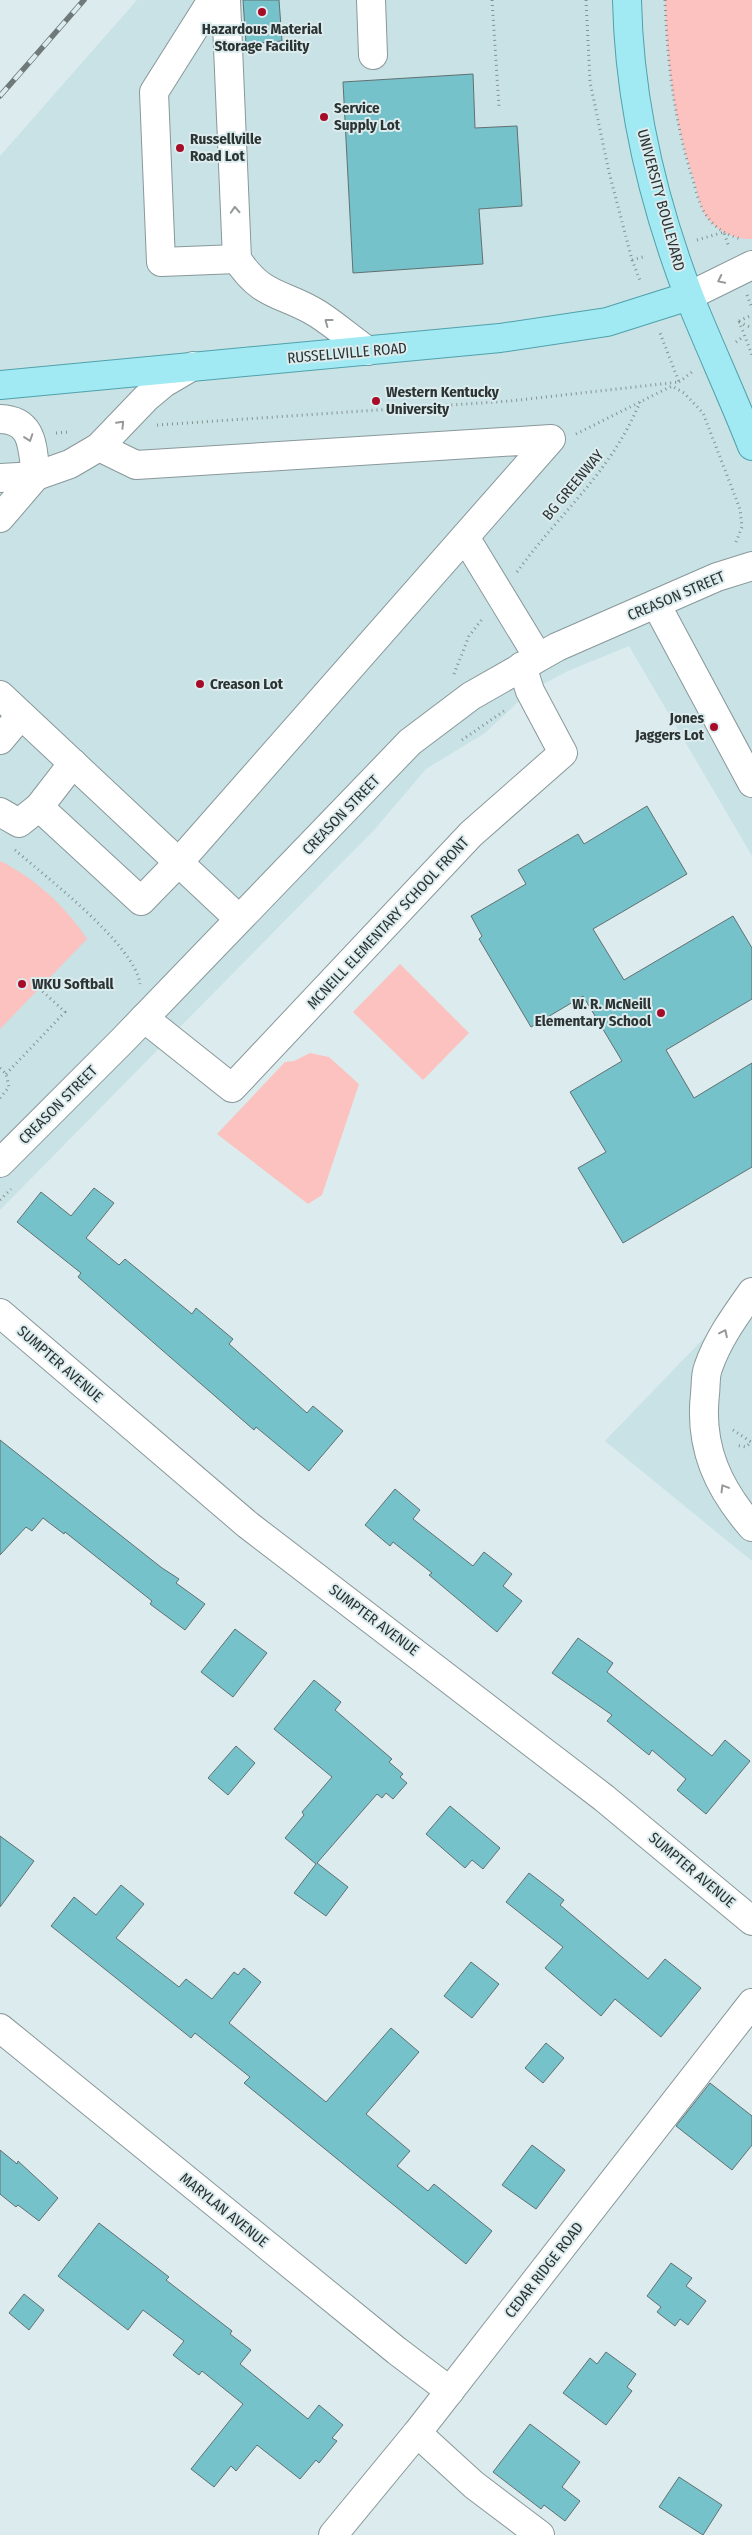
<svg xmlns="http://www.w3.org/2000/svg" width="752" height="2535" viewBox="0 0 752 2535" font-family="'Fira Sans Condensed',sans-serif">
<rect width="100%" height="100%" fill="#dcecee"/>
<g fill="#c8e2e5">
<path d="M 137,0 L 752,0 L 752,856 L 629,646 L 568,671 L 530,691 L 485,733 L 426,769 L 375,829 L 0,1210 L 0,156 Z"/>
<path d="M 752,1288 L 752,1561 L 605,1441 Z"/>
</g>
<g fill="#fbc2bf">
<path d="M 665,0 L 752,0 L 752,239 C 734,240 713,229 704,213 C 699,203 697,190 694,180 C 674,122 667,61 665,0 Z"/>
<path d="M 0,861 C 35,878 65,906 87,939 L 0,1029 Z"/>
<path d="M 400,964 L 469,1033 L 423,1080 L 353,1012 Z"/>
<path d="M 310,1053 L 329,1057 L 359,1084 L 322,1195 L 308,1204 L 217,1134 L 285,1062 L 294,1061 Z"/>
</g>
<g fill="#76c2cb" stroke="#627071">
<path d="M 243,0 L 279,0 L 282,41 L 246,44 Z"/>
<path d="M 473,74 L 475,128 L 517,126 L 522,206 L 479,209 L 483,264 L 353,273 L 343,82 Z"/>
<path d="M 647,806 L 687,874 L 593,929 L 624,980 L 733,916 L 752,948 L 752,999 L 666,1050 L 694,1098 L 752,1063 L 752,1167 L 623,1243 L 578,1168 L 606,1152 L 570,1092 L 622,1061 L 583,996 L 531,1027 L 479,939 L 482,936 L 471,916 L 526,884 L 518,870 L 578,834 L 584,844 Z"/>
<path d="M 94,1188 L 114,1203 L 86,1238 L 119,1265 L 125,1259 L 192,1314 L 196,1308 L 233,1339 L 229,1344 L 307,1413 L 313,1406 L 343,1431 L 309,1471 L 256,1427 L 254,1430 L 78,1277 L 81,1273 L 17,1222 L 41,1192 L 71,1216 Z"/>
<path d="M 0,1440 L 162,1568 L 179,1579 L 176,1583 L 205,1604 L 185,1630 L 150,1604 L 152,1601 L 65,1532 L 64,1534 L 43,1518 L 32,1531 L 26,1527 L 0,1555 Z"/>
<path d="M 395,1489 L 420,1510 L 413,1519 L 473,1566 L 484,1552 L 512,1574 L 503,1586 L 522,1601 L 497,1632 L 429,1575 L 432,1573 L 393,1542 L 390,1546 L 365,1525 Z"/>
<path d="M 235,1629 L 267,1653 L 233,1697 L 201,1672 Z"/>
<path d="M 578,1638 L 613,1663 L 607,1672 L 712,1756 L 725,1740 L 750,1761 L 706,1814 L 677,1790 L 686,1779 L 652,1750 L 649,1755 L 607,1721 L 612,1715 L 552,1673 Z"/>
<path d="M 314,1680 L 341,1702 L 335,1710 L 392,1759 L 389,1762 L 403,1774 L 400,1777 L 407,1783 L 393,1799 L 386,1793 L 382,1798 L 377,1794 L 317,1863 L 348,1887 L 326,1916 L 294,1893 L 316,1864 L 285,1838 L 304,1815 L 302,1812 L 332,1777 L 274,1729 Z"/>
<path d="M 236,1746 L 255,1763 L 228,1795 L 208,1778 Z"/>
<path d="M 450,1806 L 500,1848 L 483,1869 L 472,1860 L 465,1868 L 426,1834 Z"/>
<path d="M 0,1836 L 34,1861 L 0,1907 Z"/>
<path d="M 529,1873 L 564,1900 L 560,1905 L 648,1979 L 665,1959 L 701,1988 L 661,2037 L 615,1999 L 601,2016 L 545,1968 L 563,1947 L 506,1902 Z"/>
<path d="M 121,1885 L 144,1904 L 116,1938 L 179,1987 L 186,1979 L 212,1999 L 234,1972 L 238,1975 L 244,1968 L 261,1982 L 229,2023 L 326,2102 L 391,2028 L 419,2052 L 366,2114 L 410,2151 L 397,2166 L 428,2191 L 434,2184 L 492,2231 L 466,2264 L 244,2083 L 250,2077 L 195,2033 L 191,2038 L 51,1926 L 74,1897 L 96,1915 Z"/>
<path d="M 471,1962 L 499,1984 L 472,2018 L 444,1996 Z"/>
<path d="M 546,2043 L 564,2058 L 543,2083 L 525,2068 Z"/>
<path d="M 710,2083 L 752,2116 L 752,2145 L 732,2170 L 676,2126 Z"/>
<path d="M 532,2145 L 565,2170 L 536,2209 L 502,2185 Z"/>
<path d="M 0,2150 L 17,2164 L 18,2161 L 58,2198 L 39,2221 L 18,2205 L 16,2207 L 0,2194 Z"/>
<path d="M 99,2223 L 169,2277 L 166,2280 L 232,2331 L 230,2334 L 251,2350 L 240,2364 L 308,2419 L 319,2405 L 343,2425 L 332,2438 L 337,2441 L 319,2463 L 316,2460 L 300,2479 L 257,2445 L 236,2471 L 231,2466 L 214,2487 L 191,2469 L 243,2404 L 202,2371 L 199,2375 L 173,2355 L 184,2341 L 143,2310 L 128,2330 L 58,2276 Z"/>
<path d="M 671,2263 L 692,2278 L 686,2286 L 706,2301 L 688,2325 L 680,2319 L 675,2326 L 657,2312 L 661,2307 L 647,2296 Z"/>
<path d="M 24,2294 L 44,2310 L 29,2330 L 9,2313 Z"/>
<path d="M 606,2352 L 636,2374 L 627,2387 L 632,2391 L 606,2425 L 563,2393 L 590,2358 L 597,2364 Z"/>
<path d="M 530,2424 L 580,2462 L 562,2487 L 580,2501 L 565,2521 L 544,2505 L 541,2509 L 493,2472 Z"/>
<path d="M 679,2477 L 722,2505 L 703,2535 L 659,2507 Z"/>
</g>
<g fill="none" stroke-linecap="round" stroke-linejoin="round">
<g stroke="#89989a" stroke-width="30">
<g id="minor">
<path d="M 212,0 L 154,92 L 161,262 L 237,259"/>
<path d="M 226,0 L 237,259 C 263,299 283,292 318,314 C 335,325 351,339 368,351"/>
<path d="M 371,0 L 373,55"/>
<path d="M 689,296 L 752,265"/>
<path d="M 0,419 C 35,420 32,449 36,476 L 0,518"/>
<path d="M 0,478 L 36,476 L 70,464 L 99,447 L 146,398 L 164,383 L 193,366"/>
<path d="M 465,537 L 538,657"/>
<path d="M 656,604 L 752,783"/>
<path d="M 0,695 L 239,919"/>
<path d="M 0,740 L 21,715"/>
<path d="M 39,807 L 141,901 L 179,862 L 551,439 L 136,465 L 99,447"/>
<path d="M 0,812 L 19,823 L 39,807 L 73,763"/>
<path d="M 144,1018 L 232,1088 L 471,834 L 563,753 L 530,691 L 522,666"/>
<path d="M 0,1163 L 123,1040 L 410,742 L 471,696 L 557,647 L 717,577 L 752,566"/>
<path d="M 752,1292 C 735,1316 718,1339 708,1368 C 705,1376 706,1386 705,1394 C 699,1447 718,1488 752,1527"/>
<path d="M 0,1313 L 248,1525 L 604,1798 L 752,1921"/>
<path d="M 0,2028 L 397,2351 L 450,2391"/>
<path d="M 417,2433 L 474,2485 L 540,2535"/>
<path d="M 333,2535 L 417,2433 L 752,2003"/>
</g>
</g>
<g stroke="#4fa1ab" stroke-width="30">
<g id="major">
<path d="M 627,0 C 629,100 653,202 689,296 C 709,346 732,395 752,446"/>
<path d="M 0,385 L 500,338 L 607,322 L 689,296"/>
</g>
</g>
<g stroke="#869293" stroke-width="3" stroke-dasharray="1 4" stroke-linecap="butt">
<path d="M 492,0 L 499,107"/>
<path d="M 586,0 L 590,82 L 609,172 L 632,260 L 641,283"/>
<path d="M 665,0 C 667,60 674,120 692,177 C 696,189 698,203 705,213 C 713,227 726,235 741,239"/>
<path d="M 697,240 L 724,232 L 729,248"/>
<path d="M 632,260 L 646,256"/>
<path d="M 747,295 L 752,308"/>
<path d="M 739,321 L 752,355"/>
<path d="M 739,321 L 752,315"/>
<path d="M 739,322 L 752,328"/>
<path d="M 736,342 L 744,336"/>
<path d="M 679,382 L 692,372"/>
<path d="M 157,425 L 510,401 L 679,382 L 660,333"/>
<path d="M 56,433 L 69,432"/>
<path d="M 576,434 L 672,386 L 684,393 L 703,413 L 740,509 L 742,527 L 736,542"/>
<path d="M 517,572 C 561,511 610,474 640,402"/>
<path d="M 454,674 L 469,636 L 483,618"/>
<path d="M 462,740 L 504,711"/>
<path d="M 15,850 C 46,877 135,945 140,984"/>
<path d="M 0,1068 L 6,1074 L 9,1087 L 0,1098"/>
<path d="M 6,1074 L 65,1012 L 40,989"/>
<path d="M 0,1200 L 11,1189"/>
<path d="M 733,1430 L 751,1442 L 746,1447 L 735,1445"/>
</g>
<use href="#minor" stroke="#fff" stroke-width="28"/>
<use href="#major" stroke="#a1eaf3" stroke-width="28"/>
<g stroke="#6f797a" stroke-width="5.5">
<path id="rail" d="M 0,96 L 84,0"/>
</g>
<use href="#rail" stroke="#dcecee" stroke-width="4" stroke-dasharray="11" stroke-linecap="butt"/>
</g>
<defs><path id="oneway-chevron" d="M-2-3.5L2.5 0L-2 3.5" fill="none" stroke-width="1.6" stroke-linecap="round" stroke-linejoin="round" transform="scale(1.25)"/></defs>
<g stroke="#969999">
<use href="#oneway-chevron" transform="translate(235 210) rotate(-93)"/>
<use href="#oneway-chevron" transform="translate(721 280) rotate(154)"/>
<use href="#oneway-chevron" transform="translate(328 322) rotate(-143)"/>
<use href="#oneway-chevron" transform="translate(121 424) rotate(-46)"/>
<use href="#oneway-chevron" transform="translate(29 438) rotate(71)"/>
<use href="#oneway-chevron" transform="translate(724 1333) rotate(-64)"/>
<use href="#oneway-chevron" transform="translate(724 1488) rotate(-121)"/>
</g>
<g fill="#a60c28" stroke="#dcecee" stroke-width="2">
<circle cx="262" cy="12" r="5"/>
<circle cx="324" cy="117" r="5"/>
<circle cx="180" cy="148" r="5"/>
<circle cx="376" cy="401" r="5"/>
<circle cx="200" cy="684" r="5"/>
<circle cx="714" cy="727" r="5"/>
<circle cx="22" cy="984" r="5"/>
<circle cx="661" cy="1013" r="5"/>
</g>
<g text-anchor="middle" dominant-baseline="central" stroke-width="4" stroke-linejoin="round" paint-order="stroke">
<g font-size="15" font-weight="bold" fill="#2c3333" stroke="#dcecee" text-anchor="start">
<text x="262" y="29" text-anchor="middle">Hazardous Material<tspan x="262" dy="17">Storage Facility</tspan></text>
<text x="334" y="108">Service<tspan x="334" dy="17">Supply Lot</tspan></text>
<text x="190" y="139">Russellville<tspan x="190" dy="17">Road Lot</tspan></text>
<text x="386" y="392">Western Kentucky<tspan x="386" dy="17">University</tspan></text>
<text x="210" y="684">Creason Lot</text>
<text x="704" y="718" text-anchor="end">Jones<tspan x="704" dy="17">Jaggers Lot</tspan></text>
<text x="32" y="984">WKU Softball</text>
<text x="651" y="1004" text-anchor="end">W. R. McNeill<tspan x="651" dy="17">Elementary School</tspan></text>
</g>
<g font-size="15" fill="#2c3333" stroke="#dcecee">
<text transform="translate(661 200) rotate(75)">UNIVERSITY BOULEVARD</text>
<text transform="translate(347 353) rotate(-5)">RUSSELLVILLE ROAD</text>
<text transform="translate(573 485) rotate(-50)">BG GREENWAY</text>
<text transform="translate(676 596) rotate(-23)">CREASON STREET</text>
<text transform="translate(341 815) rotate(-46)">CREASON STREET</text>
<text transform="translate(388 923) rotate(-47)">MCNEILL ELEMENTARY SCHOOL FRONT</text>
<text transform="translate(58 1105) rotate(-45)">CREASON STREET</text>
<text transform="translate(60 1364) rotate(41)">SUMPTER AVENUE</text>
<text transform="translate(374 1620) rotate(37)">SUMPTER AVENUE</text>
<text transform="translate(692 1870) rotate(40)">SUMPTER AVENUE</text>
<text transform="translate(224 2210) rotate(39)">MARYLAN AVENUE</text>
<text transform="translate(544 2270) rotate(-52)">CEDAR RIDGE ROAD</text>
</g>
</g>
</svg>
